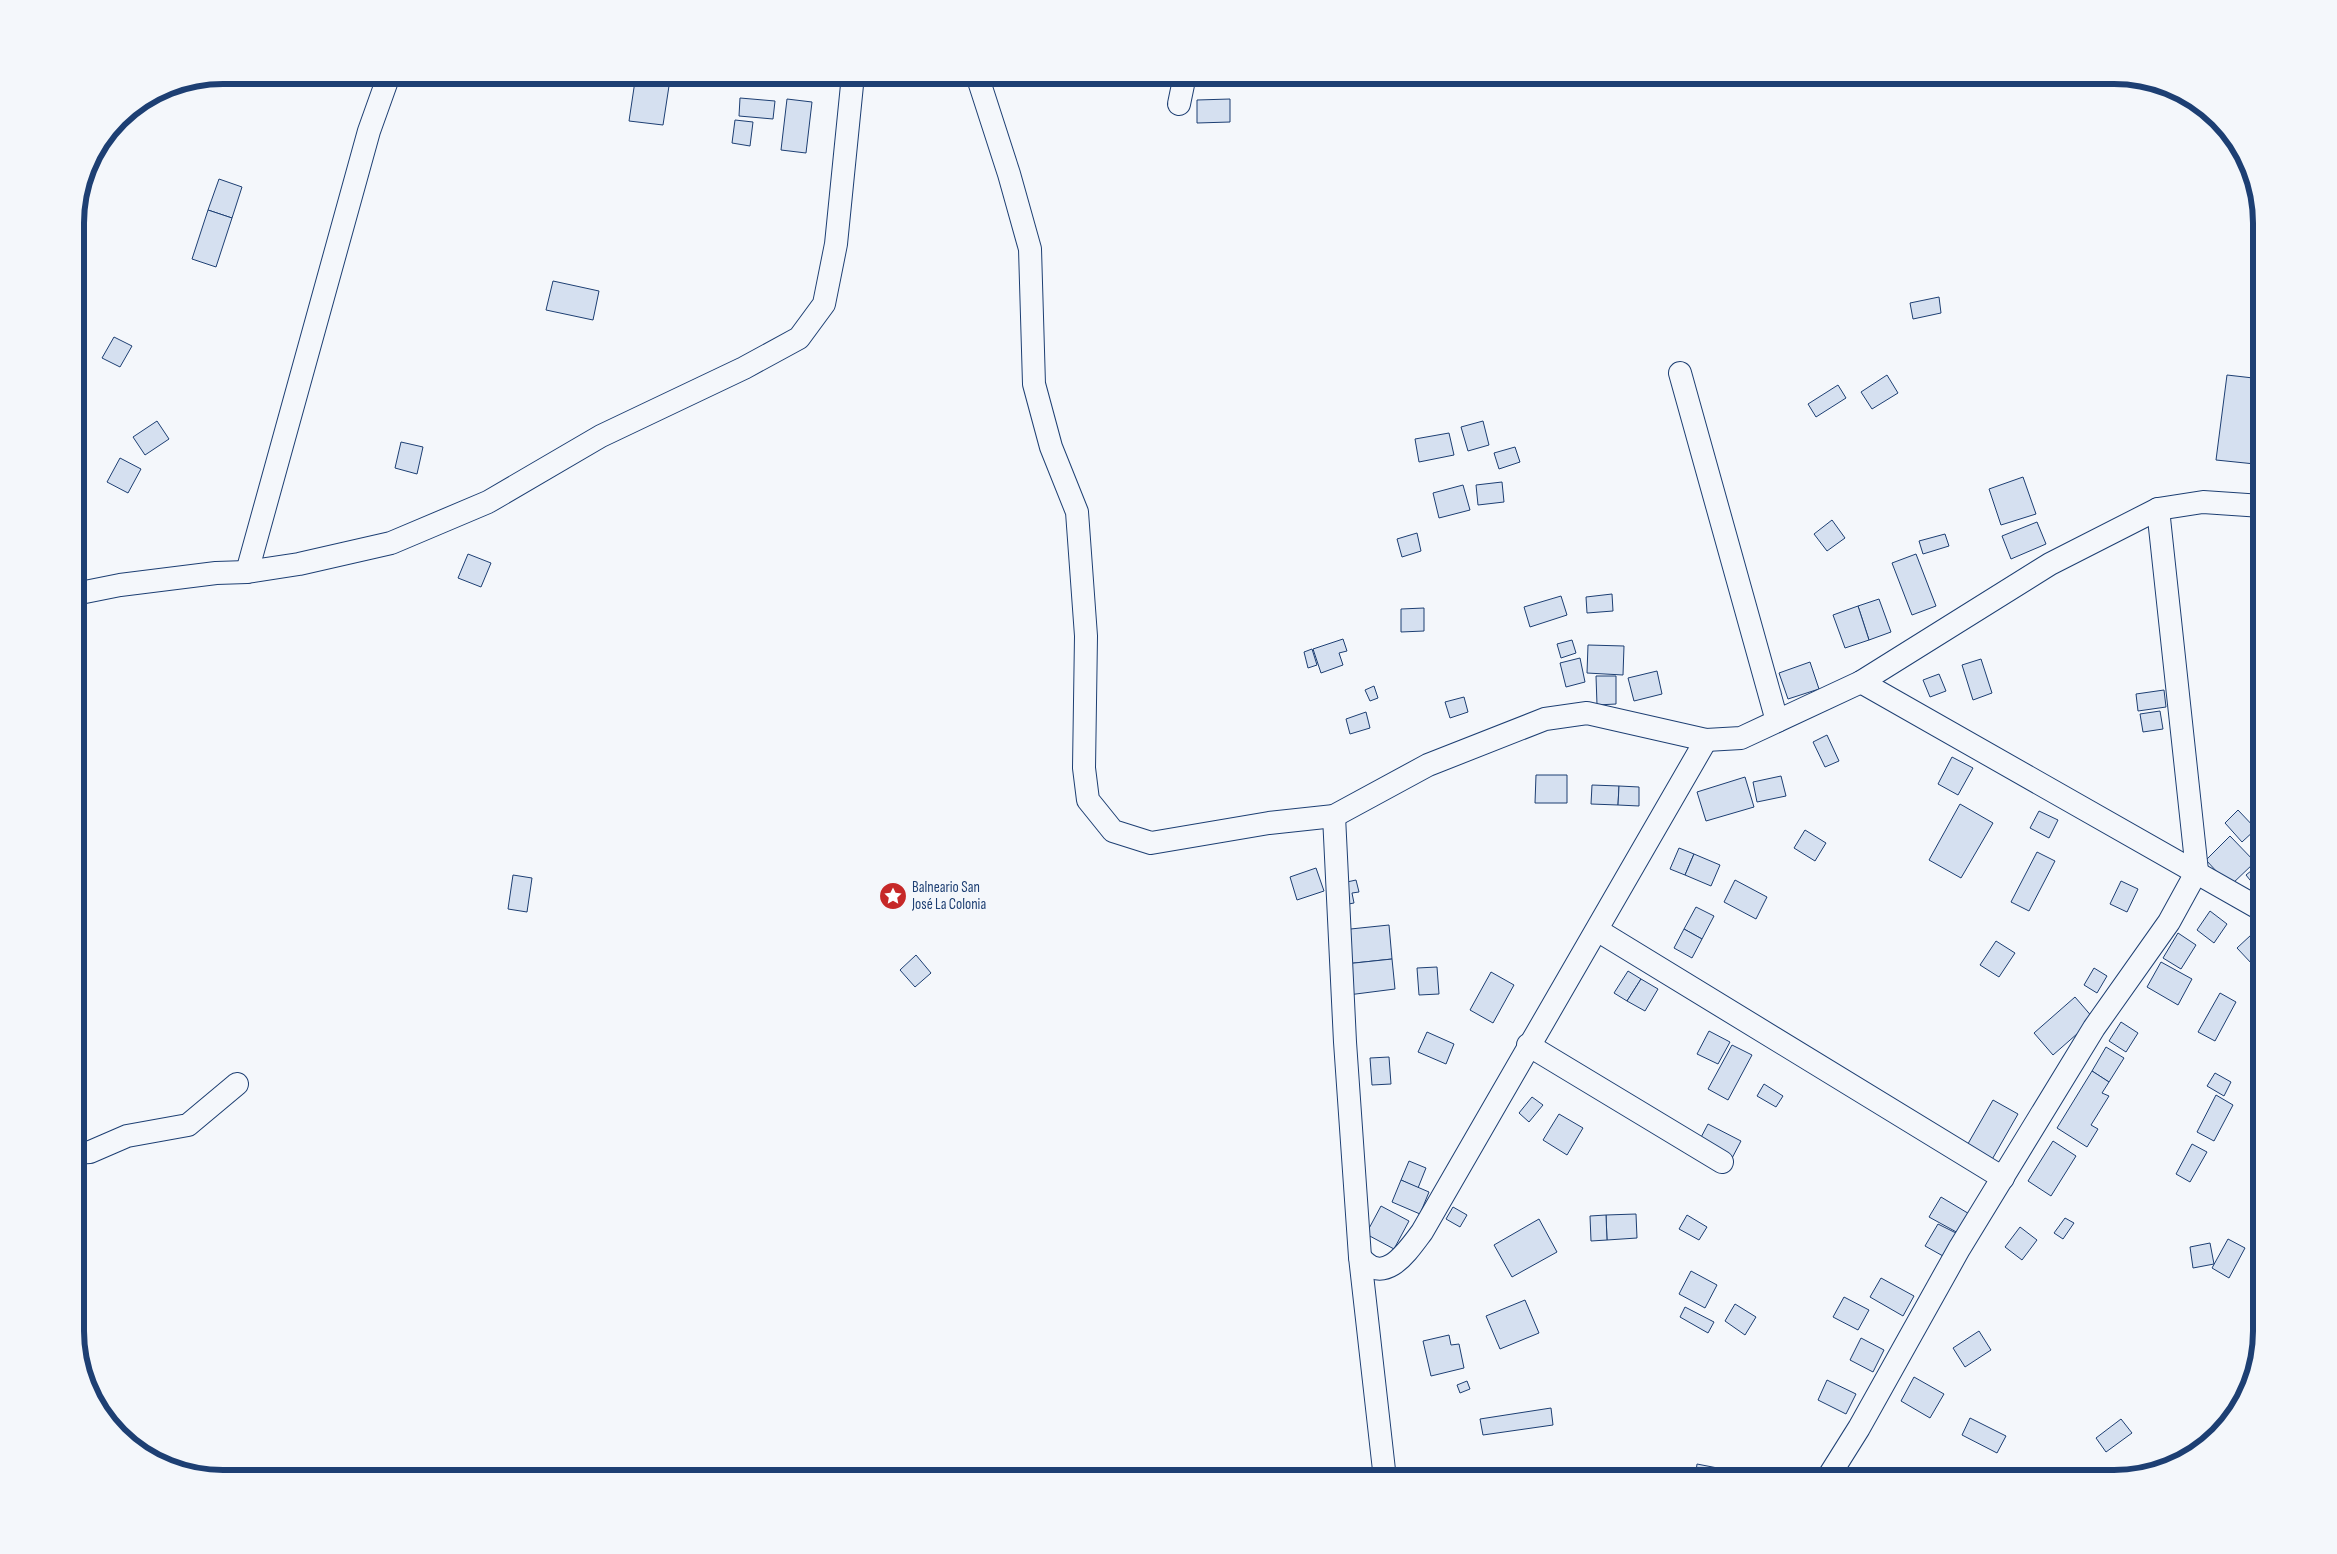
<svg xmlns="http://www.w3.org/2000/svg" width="2337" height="1554" viewBox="0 0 2337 1554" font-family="'Sofia Sans Condensed',sans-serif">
<rect width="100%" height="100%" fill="#f4f7fb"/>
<g fill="#d5e0f0" stroke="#1d3f73">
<path d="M 635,81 L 669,86 L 663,125 L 629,121 Z"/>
<path d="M 740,98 L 775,101 L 773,119 L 739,116 Z"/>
<path d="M 787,99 L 812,102 L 806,153 L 781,150 Z"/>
<path d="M 1230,99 L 1230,122 L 1197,123 L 1197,100 Z"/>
<path d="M 735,120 L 753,122 L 750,146 L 732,143 Z"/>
<path d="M 219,179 L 242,187 L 232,218 L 208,210 Z"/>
<path d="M 208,210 L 232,218 L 216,267 L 192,259 Z"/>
<path d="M 553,281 L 599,291 L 593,320 L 546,310 Z"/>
<path d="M 1939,297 L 1941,313 L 1913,319 L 1910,303 Z"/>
<path d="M 114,337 L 132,346 L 120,367 L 102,358 Z"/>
<path d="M 1887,375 L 1898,393 L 1872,409 L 1861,392 Z"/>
<path d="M 2227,375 L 2262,379 L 2262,442 L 2258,442 L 2255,464 L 2216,460 Z"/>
<path d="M 1838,385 L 1846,398 L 1816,417 L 1808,404 Z"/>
<path d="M 157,421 L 169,439 L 145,455 L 133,437 Z"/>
<path d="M 1483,421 L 1489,445 L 1468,451 L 1461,427 Z"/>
<path d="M 1449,433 L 1454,455 L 1419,462 L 1415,439 Z"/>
<path d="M 401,442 L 423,447 L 417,474 L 395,468 Z"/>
<path d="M 1515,447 L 1520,462 L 1499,469 L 1494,453 Z"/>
<path d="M 120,458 L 141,469 L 128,493 L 107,482 Z"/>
<path d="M 2023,477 L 2036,514 L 2001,525 L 1989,489 Z"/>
<path d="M 1502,482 L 1504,502 L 1478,505 L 1476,485 Z"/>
<path d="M 1463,485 L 1470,510 L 1439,518 L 1433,493 Z"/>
<path d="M 1832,520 L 1845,538 L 1827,551 L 1814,534 Z"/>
<path d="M 2037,522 L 2046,544 L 2011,559 L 2002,536 Z"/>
<path d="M 1417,533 L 1421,551 L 1402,557 L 1397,539 Z"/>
<path d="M 1945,534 L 1949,546 L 1923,554 L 1919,541 Z"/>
<path d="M 468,554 L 491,563 L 481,587 L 458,578 Z"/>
<path d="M 1916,554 L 1936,606 L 1912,615 L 1892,563 Z"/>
<path d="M 1612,594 L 1613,611 L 1587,613 L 1586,597 Z"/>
<path d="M 1561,596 L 1567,615 L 1530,627 L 1524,607 Z"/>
<path d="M 1879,599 L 1891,632 L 1869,640 L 1858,606 Z"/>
<path d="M 1858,606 L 1869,640 L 1845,648 L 1833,615 Z"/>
<path d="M 1424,608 L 1424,631 L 1401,632 L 1401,609 Z"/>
<path d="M 1343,639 L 1347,651 L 1339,653 L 1343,665 L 1321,673 L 1313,649 Z"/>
<path d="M 1572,640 L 1576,653 L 1561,658 L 1557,644 Z"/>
<path d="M 1588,645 L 1624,646 L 1623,675 L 1587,673 Z"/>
<path d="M 1312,649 L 1317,665 L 1308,668 L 1304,652 Z"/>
<path d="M 1580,658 L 1585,682 L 1566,687 L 1560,663 Z"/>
<path d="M 1981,659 L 1992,693 L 1973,700 L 1962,665 Z"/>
<path d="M 1810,662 L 1819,689 L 1788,699 L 1779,673 Z"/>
<path d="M 1657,671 L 1662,694 L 1634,701 L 1628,678 Z"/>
<path d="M 1939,674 L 1946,691 L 1930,697 L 1923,680 Z"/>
<path d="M 1596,676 L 1616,676 L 1616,704 L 1597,705 Z"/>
<path d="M 1374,686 L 1378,698 L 1370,701 L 1365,690 Z"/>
<path d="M 2164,690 L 2166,707 L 2138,711 L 2136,694 Z"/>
<path d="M 1464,697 L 1468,712 L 1450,718 L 1445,702 Z"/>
<path d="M 2160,711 L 2163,729 L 2143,732 L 2140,714 Z"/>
<path d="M 1366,712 L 1370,728 L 1350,734 L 1346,719 Z"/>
<path d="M 1827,735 L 1839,761 L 1825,767 L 1813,742 Z"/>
<path d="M 1952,757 L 1973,768 L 1958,795 L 1938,784 Z"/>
<path d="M 1536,775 L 1567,775 L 1567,803 L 1535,803 Z"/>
<path d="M 1781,776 L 1786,796 L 1757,802 L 1753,782 Z"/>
<path d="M 1745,777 L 1754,807 L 1706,821 L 1697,792 Z"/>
<path d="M 1592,785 L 1619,786 L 1618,805 L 1591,804 Z"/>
<path d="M 1619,786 L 1639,787 L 1639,806 L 1618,805 Z"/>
<path d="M 1960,804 L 1993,823 L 1961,878 L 1929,860 Z"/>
<path d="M 2238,810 L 2256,829 L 2242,842 L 2225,823 Z"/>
<path d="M 2039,811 L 2058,820 L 2049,838 L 2030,828 Z"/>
<path d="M 1805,830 L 1826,843 L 1815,861 L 1794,848 Z"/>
<path d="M 2230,836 L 2255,862 L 2230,886 L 2206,860 Z"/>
<path d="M 1679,848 L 1694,854 L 1685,875 L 1670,869 Z"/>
<path d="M 2037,852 L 2055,861 L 2029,911 L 2011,902 Z"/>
<path d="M 1694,854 L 1720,865 L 1711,886 L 1685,875 Z"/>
<path d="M 2262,862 L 2262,895 L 2246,875 Z"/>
<path d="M 1316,868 L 1324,891 L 1297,900 L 1290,877 Z"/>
<path d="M 513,875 L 532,878 L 527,912 L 508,909 Z"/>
<path d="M 1356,880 L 1359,892 L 1352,893 L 1354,903 L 1343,905 L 1338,884 Z"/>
<path d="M 1735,880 L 1767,897 L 1756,919 L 1724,902 Z"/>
<path d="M 2121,881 L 2138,889 L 2127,912 L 2110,904 Z"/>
<path d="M 1696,907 L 1714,916 L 1702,939 L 1684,929 Z"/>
<path d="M 2210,911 L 2227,924 L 2214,943 L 2197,930 Z"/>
<path d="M 1389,925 L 1392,959 L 1345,964 L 1341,930 Z"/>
<path d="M 1684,929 L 1702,939 L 1692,958 L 1674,948 Z"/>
<path d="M 2178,933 L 2196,945 L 2181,969 L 2163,958 Z"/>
<path d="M 2251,935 L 2262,947 L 2262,954 L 2252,964 L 2237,948 Z"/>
<path d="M 1996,941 L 2015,953 L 1999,977 L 1980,965 Z"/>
<path d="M 916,955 L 931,973 L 915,987 L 900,970 Z"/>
<path d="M 1392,959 L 1395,989 L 1348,995 L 1345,964 Z"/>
<path d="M 2161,962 L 2192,979 L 2178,1005 L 2147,987 Z"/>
<path d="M 1437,967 L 1439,994 L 1419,995 L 1417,968 Z"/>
<path d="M 2094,968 L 2107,976 L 2097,993 L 2084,985 Z"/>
<path d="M 1628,971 L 1641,979 L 1627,1001 L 1614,993 Z"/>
<path d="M 1491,972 L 1514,985 L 1493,1023 L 1470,1010 Z"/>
<path d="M 1641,979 L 1658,989 L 1645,1011 L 1627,1001 Z"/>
<path d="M 2220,993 L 2236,1002 L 2215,1041 L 2198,1032 Z"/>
<path d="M 2075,997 L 2094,1019 L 2053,1055 L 2034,1033 Z"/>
<path d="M 2121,1022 L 2138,1033 L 2126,1052 L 2109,1041 Z"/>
<path d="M 1709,1031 L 1730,1042 L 1718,1064 L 1697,1054 Z"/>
<path d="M 1427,1032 L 1454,1044 L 1446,1064 L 1418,1052 Z"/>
<path d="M 1732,1045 L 1752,1055 L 1728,1100 L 1708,1089 Z"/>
<path d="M 2106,1047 L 2124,1058 L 2109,1082 L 2092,1071 Z"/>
<path d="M 1389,1057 L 1391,1084 L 1372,1085 L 1370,1058 Z"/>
<path d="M 2092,1071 L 2109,1082 L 2102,1093 L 2109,1096 L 2091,1125 L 2098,1129 L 2087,1147 L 2057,1128 Z"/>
<path d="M 2215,1073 L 2231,1082 L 2224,1096 L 2207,1086 Z"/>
<path d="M 1764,1084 L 1783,1096 L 1776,1107 L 1757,1096 Z"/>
<path d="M 2216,1095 L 2233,1105 L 2214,1141 L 2197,1132 Z"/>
<path d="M 1532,1097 L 1543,1105 L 1529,1122 L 1519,1113 Z"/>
<path d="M 1993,1100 L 2018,1114 L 1990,1163 L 1965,1149 Z"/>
<path d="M 1559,1114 L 1583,1128 L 1567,1155 L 1543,1140 Z"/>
<path d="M 1708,1124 L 1741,1141 L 1730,1162 L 1698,1143 Z"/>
<path d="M 2053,1141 L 2076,1156 L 2051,1196 L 2028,1181 Z"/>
<path d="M 2192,1144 L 2207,1152 L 2190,1182 L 2176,1174 Z"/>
<path d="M 1409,1161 L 1426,1168 L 1418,1188 L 1401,1180 Z"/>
<path d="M 1401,1180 L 1429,1192 L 1420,1214 L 1392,1202 Z"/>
<path d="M 1941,1197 L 1971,1215 L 1960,1234 L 1929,1217 Z"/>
<path d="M 1381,1206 L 1409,1221 L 1394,1249 L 1366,1234 Z"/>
<path d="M 1453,1207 L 1467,1215 L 1460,1227 L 1446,1219 Z"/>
<path d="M 1636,1214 L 1637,1238 L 1607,1240 L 1606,1215 Z"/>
<path d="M 1606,1215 L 1607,1240 L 1591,1241 L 1590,1216 Z"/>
<path d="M 1687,1215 L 1707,1227 L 1699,1240 L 1679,1229 Z"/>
<path d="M 2065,1218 L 2074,1223 L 2063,1239 L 2054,1233 Z"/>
<path d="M 1539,1219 L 1557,1252 L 1512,1277 L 1494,1245 Z"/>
<path d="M 1938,1224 L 1956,1233 L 1943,1256 L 1925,1246 Z"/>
<path d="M 2020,1227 L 2037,1240 L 2022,1260 L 2005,1247 Z"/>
<path d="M 2228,1239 L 2245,1248 L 2229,1278 L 2212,1268 Z"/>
<path d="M 2210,1243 L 2214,1264 L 2193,1268 L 2190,1247 Z"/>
<path d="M 1691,1271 L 1717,1285 L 1705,1308 L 1679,1294 Z"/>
<path d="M 1881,1278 L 1914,1296 L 1903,1316 L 1870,1297 Z"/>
<path d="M 1844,1297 L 1869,1310 L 1858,1330 L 1833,1317 Z"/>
<path d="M 1525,1300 L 1539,1333 L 1500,1349 L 1486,1316 Z"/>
<path d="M 1735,1304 L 1756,1317 L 1745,1335 L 1725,1321 Z"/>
<path d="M 1685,1307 L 1714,1322 L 1708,1333 L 1680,1317 Z"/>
<path d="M 1979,1331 L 1991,1350 L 1965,1367 L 1953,1348 Z"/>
<path d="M 1449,1335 L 1451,1345 L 1459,1344 L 1464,1368 L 1431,1376 L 1423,1341 Z"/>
<path d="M 1861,1338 L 1884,1350 L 1873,1372 L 1850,1360 Z"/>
<path d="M 1914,1377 L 1944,1394 L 1930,1418 L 1901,1401 Z"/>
<path d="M 1827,1380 L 1856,1394 L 1846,1414 L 1818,1400 Z"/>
<path d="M 1467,1381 L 1470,1389 L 1460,1393 L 1457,1385 Z"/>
<path d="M 1551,1408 L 1553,1425 L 1483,1435 L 1480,1419 Z"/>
<path d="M 1970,1418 L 2006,1436 L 1997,1453 L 1962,1435 Z"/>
<path d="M 2121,1419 L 2132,1433 L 2106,1452 L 2096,1438 Z"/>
<path d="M 1697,1464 L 1733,1471 L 1732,1479 L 1695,1479 Z"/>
</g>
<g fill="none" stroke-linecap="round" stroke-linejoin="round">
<g stroke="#1d3f73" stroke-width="24">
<g id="minor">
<path d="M 977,75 L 1009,174 L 1030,249 L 1034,384 L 1051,447 L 1077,512 L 1086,636 L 1084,768 L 1088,800 L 1113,831 L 1151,843 L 1269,823 L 1334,816 L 1428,765 L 1545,719 L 1587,713 L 1706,740 L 1741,738 L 1861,682 L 2050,564 L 2158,509 L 2203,502 L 2262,506"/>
<path d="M 1179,104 L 1185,75"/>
<path d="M 1680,373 L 1777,721"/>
<path d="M 247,572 L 369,131 L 389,75"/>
<path d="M 75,594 L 120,585 L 216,573 L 247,572 L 299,564 L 391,543 L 488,502 L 601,436 L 744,368 L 799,338 L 824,304 L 836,244 L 853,75"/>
<path d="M 1861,682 L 2262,910"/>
<path d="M 1334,816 L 1345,1042 L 1360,1257 L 1385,1479"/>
<path d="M 1597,930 L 2003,1178"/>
<path d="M 1528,1045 L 1722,1162"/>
<path d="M 75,1153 L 90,1152 L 127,1136 L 188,1125 L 237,1084"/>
<path d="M 1360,1257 C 1384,1287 1407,1252 1422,1232 L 1706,740"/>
<path d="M 1827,1479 L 1859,1428 L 1959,1249 L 2094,1028 L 2169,922 L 2197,871 L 2158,509"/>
</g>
</g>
<use href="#minor" stroke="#f4f7fb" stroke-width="22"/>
</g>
<defs>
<g id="sight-disc" transform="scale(1.4375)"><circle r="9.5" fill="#c62828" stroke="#f4f7fb"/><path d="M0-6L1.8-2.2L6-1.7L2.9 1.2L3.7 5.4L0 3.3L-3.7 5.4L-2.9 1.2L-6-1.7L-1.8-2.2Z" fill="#fff"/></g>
</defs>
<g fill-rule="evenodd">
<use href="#sight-disc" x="893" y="896"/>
</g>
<g text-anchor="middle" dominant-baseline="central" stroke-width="4" stroke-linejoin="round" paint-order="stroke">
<g font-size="15" fill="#1d3f73" stroke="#f4f7fb" text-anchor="start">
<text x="912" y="887">Balneario San<tspan x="912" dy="17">José La Colonia</tspan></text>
</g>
</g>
<path d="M0 0H2337V1554H0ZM223 84H2114A139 139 0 0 1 2253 223V1331A139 139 0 0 1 2114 1470H223A139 139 0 0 1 84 1331V223A139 139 0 0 1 223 84Z" fill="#f4f7fb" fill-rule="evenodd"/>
<path fill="none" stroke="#1d3f73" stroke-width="6" d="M223 84H2114A139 139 0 0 1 2253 223V1331A139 139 0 0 1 2114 1470H223A139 139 0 0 1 84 1331V223A139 139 0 0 1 223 84Z"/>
</svg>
